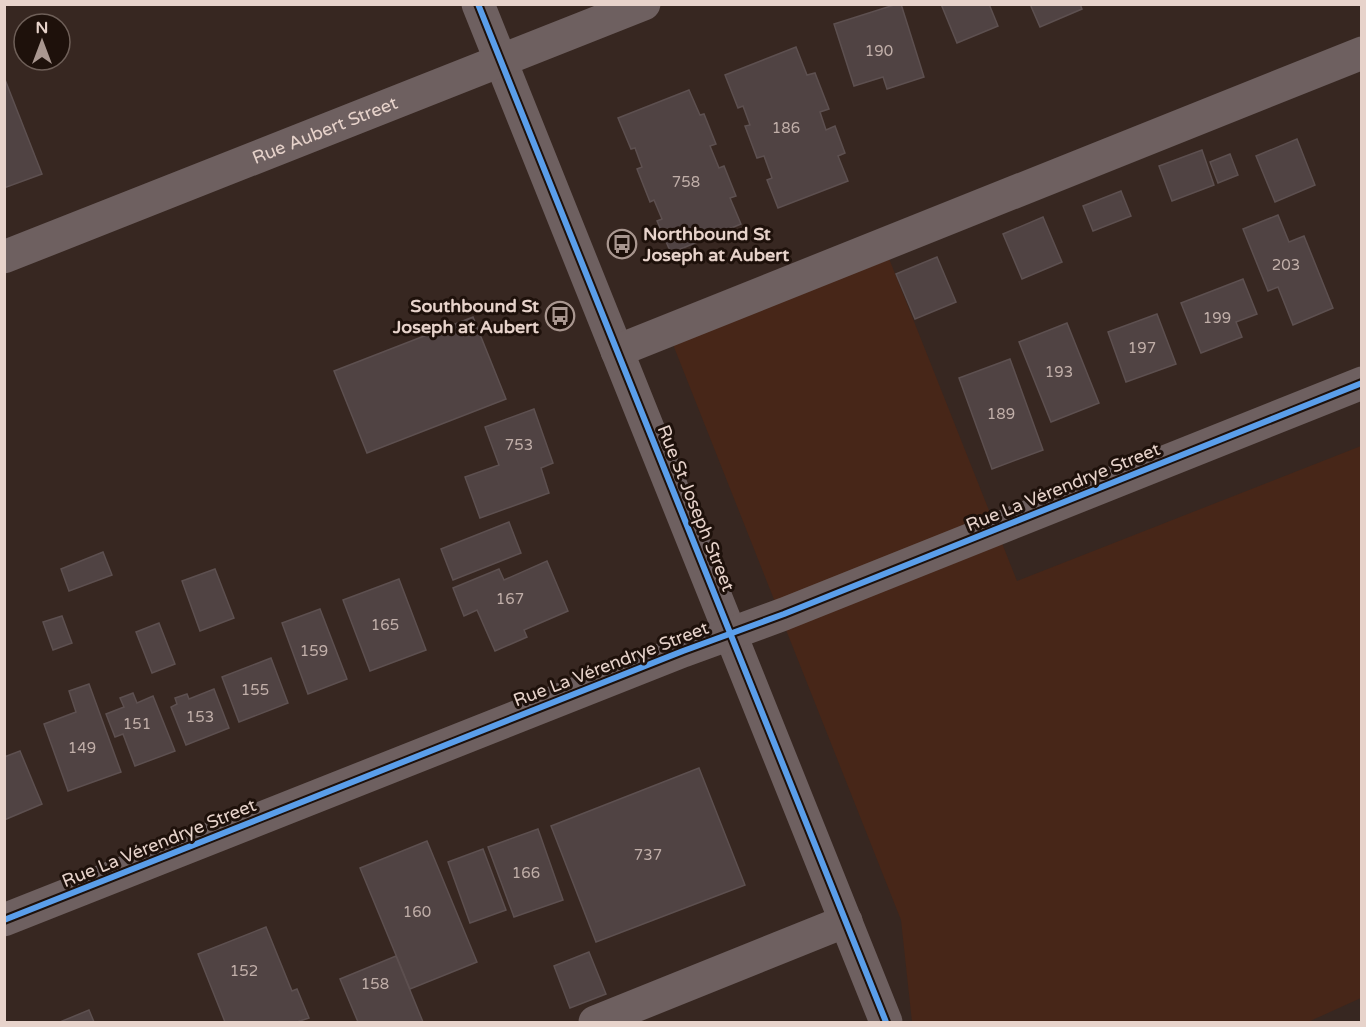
<svg xmlns="http://www.w3.org/2000/svg" width="1366" height="1027" viewBox="0 0 1366 1027" font-family="'Varela Round',sans-serif">
<rect width="100%" height="100%" fill="#372721"/>
<path fill="#472618" d="M 888,256 L 1017,581 L 1361,446 L 1361,998 L 1308,1022 L 912,1022 L 901,920 L 672,342 Z"/>
<g fill="#504343" stroke="#5d5050" stroke-width="1.5">
<path d="M 897,4 L 901,4 L 924,77 L 887,89 L 883,77 L 854,86 L 834,24 Z"/>
<path d="M 941,4 L 989,4 L 998,26 L 957,43 Z"/>
<path d="M 1030,4 L 1080,4 L 1082,9 L 1040,27 Z"/>
<path d="M 796,47 L 807,75 L 815,73 L 829,109 L 820,112 L 826,130 L 835,126 L 845,153 L 838,156 L 848,181 L 778,208 L 767,180 L 772,178 L 764,156 L 757,158 L 745,126 L 750,125 L 743,106 L 738,108 L 725,75 Z"/>
<path d="M 4,77 L 42,174 L 4,188 Z"/>
<path d="M 689,90 L 700,115 L 704,114 L 716,144 L 710,146 L 719,168 L 724,166 L 736,196 L 730,198 L 741,224 L 671,253 L 657,221 L 662,219 L 654,200 L 650,202 L 637,169 L 642,167 L 635,148 L 631,149 L 618,118 Z"/>
<path d="M 1297,139 L 1315,185 L 1275,202 L 1256,156 Z"/>
<path d="M 1202,150 L 1214,185 L 1172,201 L 1159,166 Z"/>
<path d="M 1230,154 L 1238,175 L 1218,183 L 1210,162 Z"/>
<path d="M 1121,191 L 1131,216 L 1093,231 L 1083,206 Z"/>
<path d="M 1278,215 L 1289,242 L 1304,236 L 1333,308 L 1293,325 L 1278,287 L 1268,291 L 1243,229 Z"/>
<path d="M 1043,217 L 1062,262 L 1022,279 L 1003,234 Z"/>
<path d="M 937,257 L 956,302 L 915,319 L 896,274 Z"/>
<path d="M 1243,279 L 1257,314 L 1236,322 L 1242,337 L 1201,353 L 1181,303 Z"/>
<path d="M 1157,314 L 1176,364 L 1126,382 L 1108,332 Z"/>
<path d="M 473,317 L 506,399 L 367,453 L 334,371 Z"/>
<path d="M 1067,323 L 1099,403 L 1051,422 L 1019,342 Z"/>
<path d="M 1010,359 L 1043,450 L 992,469 L 959,378 Z"/>
<path d="M 534,409 L 553,463 L 541,468 L 549,493 L 480,518 L 465,477 L 499,465 L 485,427 Z"/>
<path d="M 509,522 L 521,553 L 453,580 L 441,549 Z"/>
<path d="M 103,552 L 112,575 L 69,591 L 61,569 Z"/>
<path d="M 547,561 L 568,611 L 524,630 L 527,637 L 495,651 L 477,610 L 464,616 L 453,588 L 499,569 L 504,580 Z"/>
<path d="M 215,569 L 234,618 L 200,631 L 182,581 Z"/>
<path d="M 399,579 L 426,650 L 370,671 L 343,600 Z"/>
<path d="M 320,609 L 347,679 L 308,694 L 282,623 Z"/>
<path d="M 62,616 L 72,643 L 53,650 L 43,622 Z"/>
<path d="M 159,623 L 175,664 L 152,673 L 136,632 Z"/>
<path d="M 271,658 L 288,703 L 239,722 L 222,677 Z"/>
<path d="M 89,684 L 121,772 L 68,791 L 44,724 L 76,712 L 69,691 Z"/>
<path d="M 214,689 L 229,728 L 186,745 L 171,707 L 177,704 L 175,698 L 187,694 L 189,699 Z"/>
<path d="M 133,693 L 137,703 L 153,696 L 175,751 L 135,766 L 123,734 L 115,737 L 106,714 L 124,707 L 120,698 Z"/>
<path d="M 20,751 L 42,804 L 4,820 L 4,757 Z"/>
<path d="M 699,768 L 745,885 L 596,942 L 551,826 Z"/>
<path d="M 538,829 L 563,900 L 514,917 L 488,847 Z"/>
<path d="M 427,841 L 477,962 L 410,989 L 360,868 Z"/>
<path d="M 483,849 L 506,910 L 470,923 L 448,862 Z"/>
<path d="M 266,927 L 292,991 L 297,989 L 309,1018 L 297,1022 L 225,1022 L 198,954 Z"/>
<path d="M 589,952 L 606,994 L 570,1008 L 554,966 Z"/>
<path d="M 396,956 L 423,1022 L 358,1022 L 340,979 Z"/>
<path d="M 89,1010 L 94,1022 L 60,1022 Z"/>
</g>
<g fill="none" stroke-linecap="round" stroke-linejoin="round">
<g stroke="#6e6060" stroke-width="33">
<path d="M 478,4 L 886,1022"/>
<path id="s1" d="M 4,257 L 644,4"/>
<path d="M 617,351 L 1362,53"/>
<path d="M 4,920 L 683,651 L 784,614 L 1362,383"/>
<path d="M 595,1022 L 846,921"/>
</g>
<g stroke="#1e110b" stroke-width="10">
<g id="cycleway">
<path d="M 478,4 L 886,1022"/>
<path d="M 4,920 L 683,651 L 784,614 L 1362,383"/>
</g>
</g>
<use href="#cycleway" stroke="#5a9eea" stroke-width="6"/>
</g>
<defs>
<g id="bus-ring" transform="scale(1.5)"><circle r="9.5" fill="#1e110b" stroke="#a99790" stroke-width="1.5"/><path d="M-5-6H5V4H4V6H2V4H-2V6H-4V4H-5ZM-3.5-4V0h7V-4ZM-3.5 1.2v1.5H-2V1.2ZM2 1.2v1.5H3.5V1.2Z" fill="#a99790"/></g>
</defs>
<g fill-rule="evenodd">
<use href="#bus-ring" x="622" y="244"/>
<use href="#bus-ring" x="560" y="316"/>
</g>
<g text-anchor="middle" dominant-baseline="central" stroke-width="6" stroke-linejoin="round" paint-order="stroke">
<g font-size="15" fill="#c1afa9">
<text x="879" y="51">190</text>
<text x="786" y="128">186</text>
<text x="686" y="182">758</text>
<text x="1286" y="265">203</text>
<text x="1217" y="318">199</text>
<text x="1142" y="348">197</text>
<text x="1059" y="372">193</text>
<text x="1001" y="414">189</text>
<text x="519" y="445">753</text>
<text x="510" y="599">167</text>
<text x="385" y="625">165</text>
<text x="314" y="651">159</text>
<text x="255" y="690">155</text>
<text x="200" y="717">153</text>
<text x="137" y="724">151</text>
<text x="82" y="748">149</text>
<text x="648" y="855">737</text>
<text x="526" y="873">166</text>
<text x="417" y="912">160</text>
<text x="244" y="971">152</text>
<text x="375" y="984">158</text>
</g>
<g font-size="18" fill="#e7d3cb" stroke="#1e110b">
<text stroke="none"><textPath href="#s1" startOffset="345">Rue Aubert Street</textPath></text>
<text transform="translate(1063 487) rotate(-22)">Rue La Vérendrye Street</text>
<text transform="translate(696 508) rotate(68)">Rue St Joseph Street</text>
<text transform="translate(611 664) rotate(-21)">Rue La Vérendrye Street</text>
<text transform="translate(159 843) rotate(-22)">Rue La Vérendrye Street</text>
</g>
<g font-size="18" font-weight="bold" fill="#e7d3cb" stroke="#1e110b" text-anchor="start">
<text x="643" y="234">Northbound St<tspan x="643" dy="21">Joseph at Aubert</tspan></text>
<text x="539" y="306" text-anchor="end">Southbound St<tspan x="539" dy="21">Joseph at Aubert</tspan></text>
</g>
</g>
<rect width="1366" height="1027" fill="none" stroke="#e7d3cb" stroke-width="12"/>
<g transform="translate(42 42)"><circle r="28" fill="#1e110b" stroke="#6e5f58" stroke-width="1.5"/>
<path d="M0-4.5L10 22L0 15L-10 22Z" fill="#a99790"/>
<text y="-9" font-size="16" font-weight="bold" text-anchor="middle" fill="#e7d3cb">N</text>
</g>
</svg>
